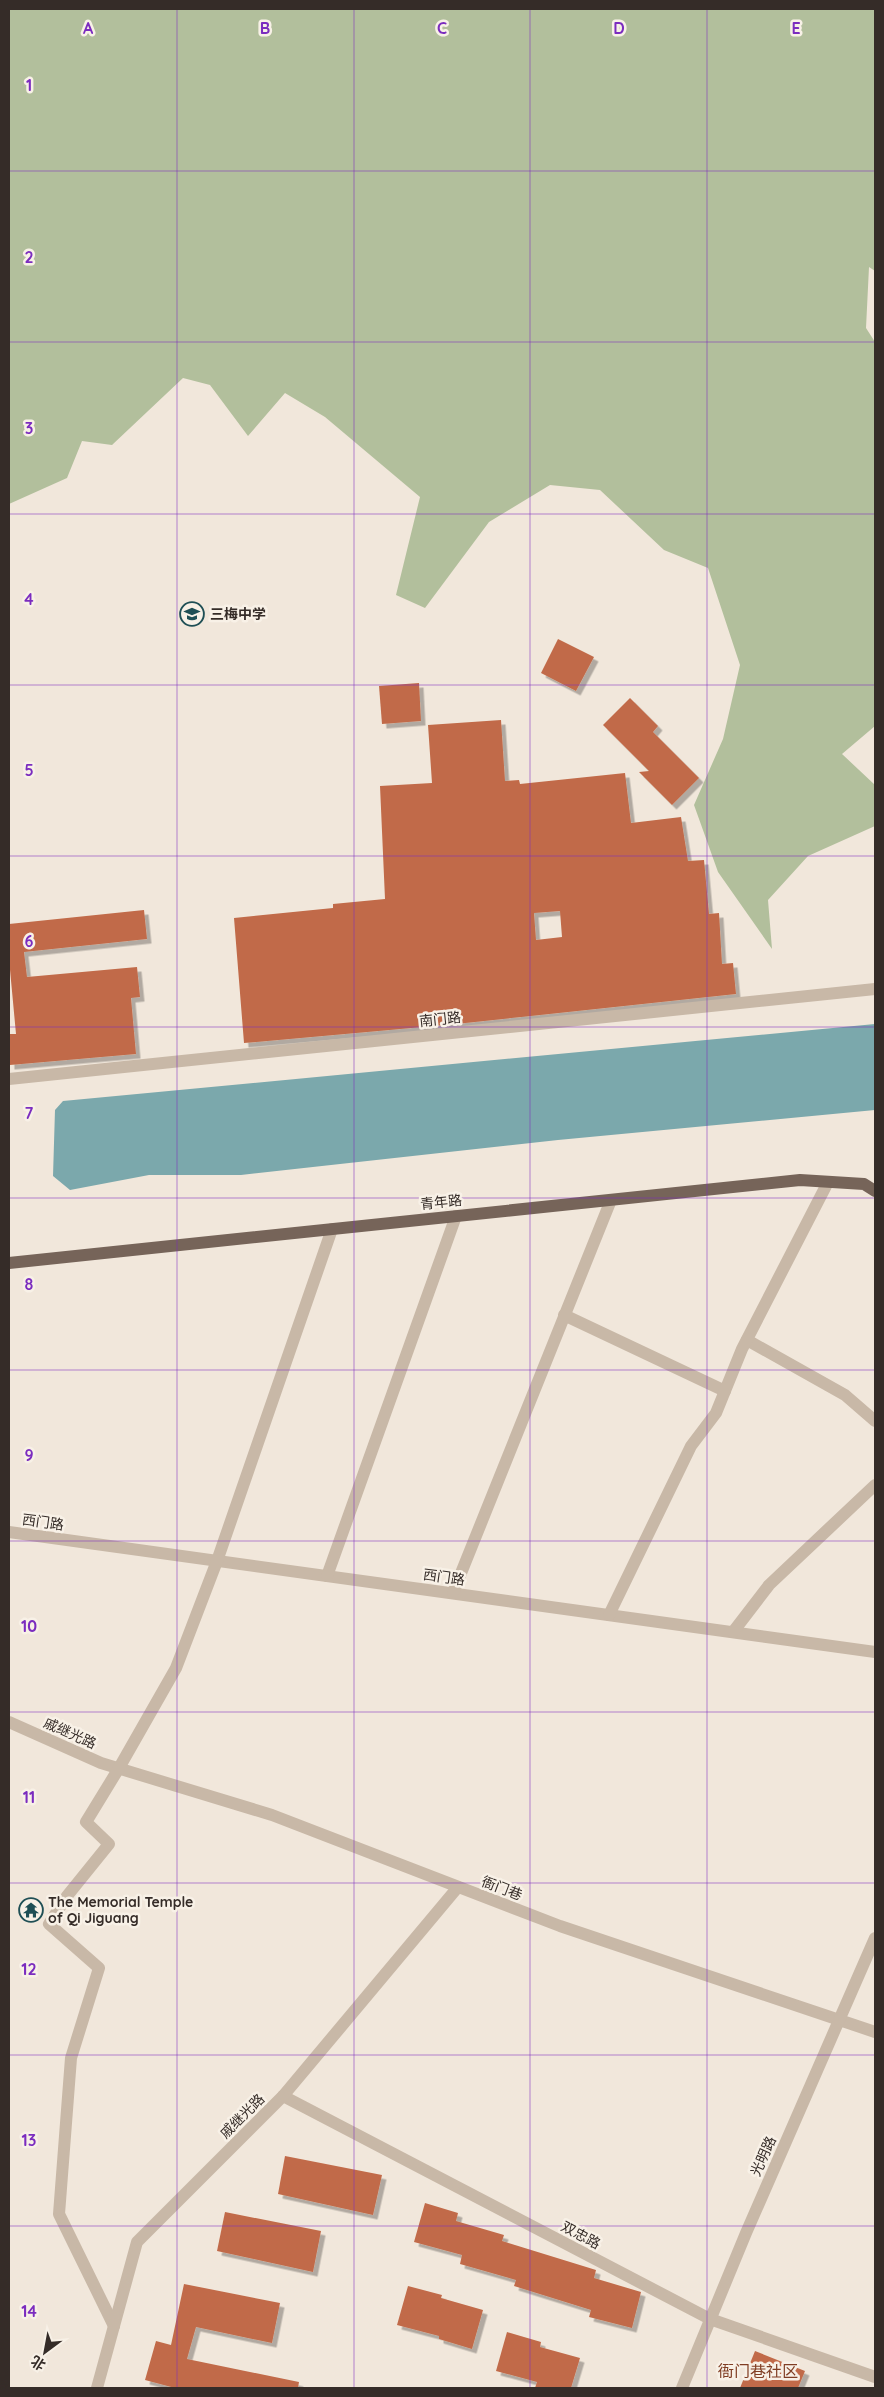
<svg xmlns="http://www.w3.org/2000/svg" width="884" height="2397" viewBox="0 0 884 2397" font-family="Quicksand,'Noto Sans SC',sans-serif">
<defs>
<filter id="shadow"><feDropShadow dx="4.5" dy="4.5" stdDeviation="0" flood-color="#0004"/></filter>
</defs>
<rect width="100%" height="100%" fill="#f1e7db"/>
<path fill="#b2bf9c" d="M 9,9 L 875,9 L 875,271 L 869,267 L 866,328 L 875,342 L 875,726 L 842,754 L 875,785 L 875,826 L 808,856 L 768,900 L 772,949 L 718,872 L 694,805 L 723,739 L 740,665 L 708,568 L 664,550 L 600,490 L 550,485 L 489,522 L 425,608 L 396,595 L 420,497 L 325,417 L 285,393 L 248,436 L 210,385 L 183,378 L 112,445 L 82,441 L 67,478 L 9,504 Z"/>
<path fill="#7ba8ac" d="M 875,1024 L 875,1110 L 558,1140 L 241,1175 L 149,1175 L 70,1190 L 53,1176 L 55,1110 L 63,1101 Z"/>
<g fill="#c16b49" fill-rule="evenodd" filter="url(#shadow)">
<path d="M 558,639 L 594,657 L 576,691 L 541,673 Z"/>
<path d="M 419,683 L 421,721 L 382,724 L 379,686 Z"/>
<path d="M 630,698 L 658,726 L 653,732 L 699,778 L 672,805 L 639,772 L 649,771 L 603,725 Z"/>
<path d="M 501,720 L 505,781 L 519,780 L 520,784 L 625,773 L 631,823 L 681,817 L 688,861 L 704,860 L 709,914 L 719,913 L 722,964 L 733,963 L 736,994 L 456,1024 L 244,1043 L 234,918 L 333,908 L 333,904 L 385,899 L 380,786 L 432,783 L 428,725 ZM 560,911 L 562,937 L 536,940 L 534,913 Z"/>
<path d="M 144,910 L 147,939 L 24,952 L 27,977 L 137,967 L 140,997 L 131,998 L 136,1054 L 10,1065 L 9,1034 L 16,1034 L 9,959 L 9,924 Z"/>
<path d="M 285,2156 L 382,2175 L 373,2215 L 278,2194 Z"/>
<path d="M 425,2203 L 458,2213 L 456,2221 L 504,2235 L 502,2241 L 596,2270 L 594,2278 L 641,2292 L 632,2328 L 589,2317 L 591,2310 L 514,2286 L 516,2280 L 460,2264 L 462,2255 L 414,2242 Z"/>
<path d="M 225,2212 L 321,2231 L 313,2272 L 217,2251 Z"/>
<path d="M 184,2284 L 280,2303 L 272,2343 L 196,2327 L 187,2359 L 299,2382 L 298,2388 L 175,2388 L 145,2380 L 156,2341 L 171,2345 Z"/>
<path d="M 408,2286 L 442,2295 L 441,2298 L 483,2310 L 472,2349 L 439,2339 L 439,2336 L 397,2325 Z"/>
<path d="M 507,2332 L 541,2342 L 540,2347 L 580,2358 L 571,2388 L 535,2388 L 537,2382 L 496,2371 Z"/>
<path d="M 755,2351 L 805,2371 L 798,2388 L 740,2388 Z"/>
</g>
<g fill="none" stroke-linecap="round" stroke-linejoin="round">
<g stroke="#c8b8a7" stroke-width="12">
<path d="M 9,1079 L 875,989"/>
<path d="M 564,1315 L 725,1391"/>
<path d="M 747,1340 L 845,1395 L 875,1421"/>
<path d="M 9,1532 L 875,1652"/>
<path d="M 327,1576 L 456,1216"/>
<path d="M 453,1593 L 611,1200"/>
<path d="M 609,1615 L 691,1446 L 716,1413 L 742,1349 L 828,1182"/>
<path d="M 733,1632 L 769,1585 L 875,1485"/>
<path d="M 9,1722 L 101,1763 L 272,1815 L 560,1926 L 875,2032"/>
<path d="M 283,2096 L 710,2319 L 875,2377"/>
<path d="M 114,2326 L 59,2214 L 71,2058 L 99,1968 L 49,1924 L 67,1896 L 109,1844 L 86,1822 L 119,1768 L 176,1668 L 217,1561 L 332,1229"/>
<path d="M 97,2388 L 137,2242 L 283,2096 L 458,1887"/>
<path d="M 682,2388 L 746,2233 L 875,1938"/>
</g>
<path stroke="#766459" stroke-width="12" d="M 9,1263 L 800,1180 L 864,1184 L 875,1191"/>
</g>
<path fill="none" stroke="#7b2cbf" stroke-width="1" stroke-opacity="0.55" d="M 177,9 L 177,2388M 354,9 L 354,2388M 530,9 L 530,2388M 707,9 L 707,2388M 9,171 L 875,171M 9,342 L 875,342M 9,514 L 875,514M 9,685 L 875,685M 9,856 L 875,856M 9,1027 L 875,1027M 9,1198 L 875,1198M 9,1370 L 875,1370M 9,1541 L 875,1541M 9,1712 L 875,1712M 9,1883 L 875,1883M 9,2055 L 875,2055M 9,2226 L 875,2226"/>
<defs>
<g id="school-ring" transform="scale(1.25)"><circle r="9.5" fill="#f8f1e7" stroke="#1f4f55" stroke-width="1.5"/><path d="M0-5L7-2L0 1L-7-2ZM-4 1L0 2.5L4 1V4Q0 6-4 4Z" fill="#1f4f55"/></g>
<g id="temple-ring" transform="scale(1.25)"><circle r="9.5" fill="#f8f1e7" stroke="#1f4f55" stroke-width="1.5"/><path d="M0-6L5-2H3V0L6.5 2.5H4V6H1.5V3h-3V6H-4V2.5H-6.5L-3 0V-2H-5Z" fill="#1f4f55"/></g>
</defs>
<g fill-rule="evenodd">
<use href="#school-ring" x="192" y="614"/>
<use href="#temple-ring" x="31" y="1910"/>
</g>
<g text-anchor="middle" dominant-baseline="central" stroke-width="5" stroke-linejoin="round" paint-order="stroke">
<g font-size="14" font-weight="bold" fill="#352c28" stroke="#f8f1e7" text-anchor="start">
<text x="210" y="614">三梅中学</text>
<text x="48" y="1902">The Memorial Temple<tspan x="48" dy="16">of Qi Jiguang</tspan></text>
</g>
<g font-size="14" fill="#352c28" stroke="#f8f1e7">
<text transform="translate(440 1019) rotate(-6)">南门路</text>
<text transform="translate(441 1202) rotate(-6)">青年路</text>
<text transform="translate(43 1522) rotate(8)">西门路</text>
<text transform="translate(444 1577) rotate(8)">西门路</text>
<text transform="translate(70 1733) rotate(24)">戚继光路</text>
<text transform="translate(502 1888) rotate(21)">衙门巷</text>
<text transform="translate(242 2116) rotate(-45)">戚继光路</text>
<text transform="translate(763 2156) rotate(-66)">光明路</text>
<text transform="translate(581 2235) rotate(28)">双忠路</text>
</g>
<g font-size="16" fill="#803e24" stroke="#f8f1e7">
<text x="758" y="2371">衙门巷社区</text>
</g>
</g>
<g font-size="16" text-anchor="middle" font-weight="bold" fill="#7b2cbf" stroke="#f8f1e7" stroke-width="5" stroke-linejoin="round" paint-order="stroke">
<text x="88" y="34">A</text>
<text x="265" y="34">B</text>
<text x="442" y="34">C</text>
<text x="619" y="34">D</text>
<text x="796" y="34">E</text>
<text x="29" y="91">1</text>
<text x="29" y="263">2</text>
<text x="29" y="434">3</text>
<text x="29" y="605">4</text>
<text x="29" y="776">5</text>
<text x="29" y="947">6</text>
<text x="29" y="1119">7</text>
<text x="29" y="1290">8</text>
<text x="29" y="1461">9</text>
<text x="29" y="1632">10</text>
<text x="29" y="1803">11</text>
<text x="29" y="1975">12</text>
<text x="29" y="2146">13</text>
<text x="29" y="2317">14</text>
</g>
<rect width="884" height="2397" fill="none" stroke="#352c28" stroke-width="20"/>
<g transform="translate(45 2352) rotate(212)" stroke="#f8f1e7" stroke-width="4" paint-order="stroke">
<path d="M0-4L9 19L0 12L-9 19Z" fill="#352c28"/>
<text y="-8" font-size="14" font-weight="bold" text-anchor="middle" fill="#352c28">北</text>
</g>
</svg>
